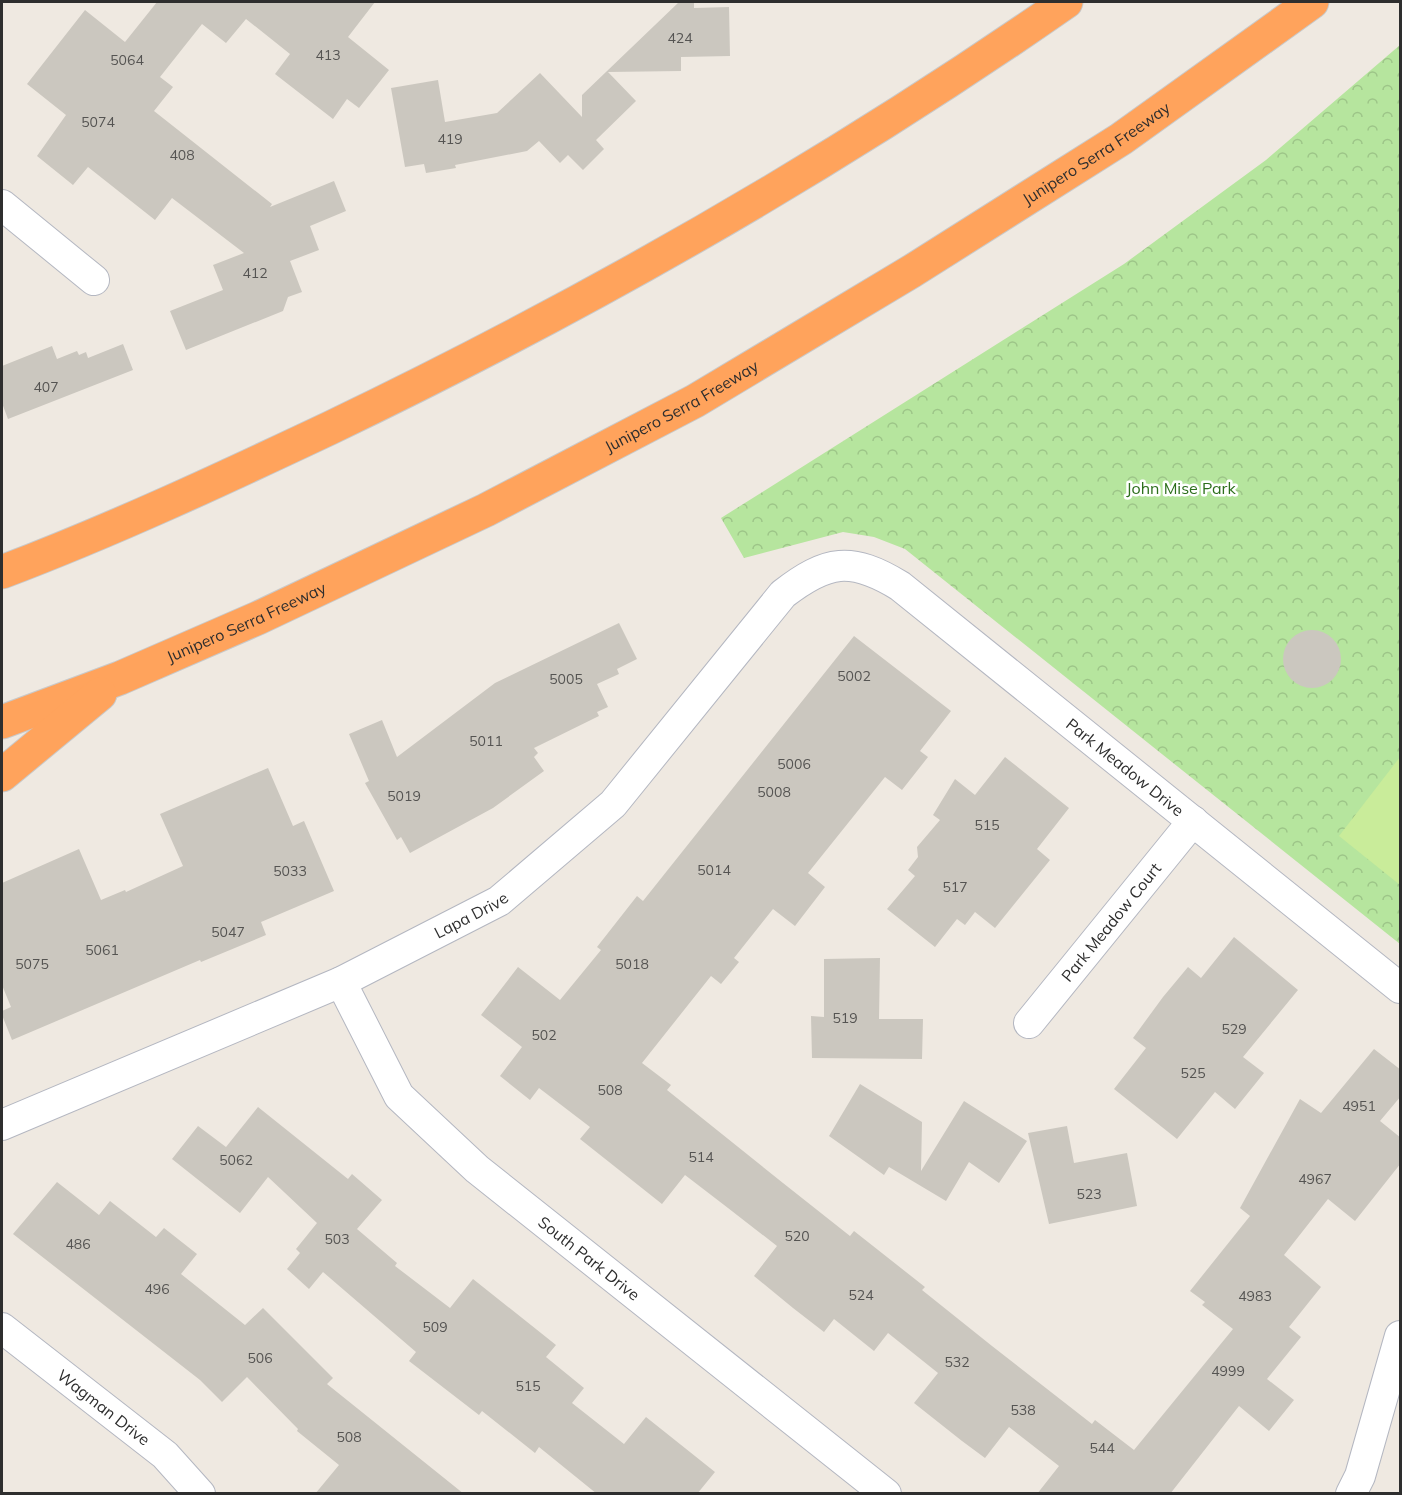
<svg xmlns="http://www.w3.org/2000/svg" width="1402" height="1495" viewBox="0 0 1402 1495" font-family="Mulish,sans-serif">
<defs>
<pattern id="park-crowns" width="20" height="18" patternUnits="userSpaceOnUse" patternTransform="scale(1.5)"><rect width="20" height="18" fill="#b6e59e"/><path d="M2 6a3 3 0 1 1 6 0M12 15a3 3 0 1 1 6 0" fill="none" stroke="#9dc588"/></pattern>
</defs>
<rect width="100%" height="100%" fill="#efe9e1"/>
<path fill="url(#park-crowns)" d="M 1400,45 L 1400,944 L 905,549 L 874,537 L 843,532 L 744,558 L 721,518 L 1124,264 L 1266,160 Z"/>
<path fill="#c9ec9a" d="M 1400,757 L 1400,885 L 1339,836 Z"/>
<g fill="#cbc7bf">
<path d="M 157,2 L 375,2 L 348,37 L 389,70 L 359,108 L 347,99 L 333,119 L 275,74 L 290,54 L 246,19 L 226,43 L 202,24 L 160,77 L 173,87 L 154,111 L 272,204 L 270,207 L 334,181 L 346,211 L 310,226 L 319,250 L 290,261 L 302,292 L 288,297 L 283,311 L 186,350 L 170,311 L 223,290 L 213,265 L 244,253 L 172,198 L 155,220 L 88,167 L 73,185 L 37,156 L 66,115 L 27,84 L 85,10 L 125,42 Z"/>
<path d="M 679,2 L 694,2 L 694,8 L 729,7 L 730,56 L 681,57 L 681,71 L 608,72 L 636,101 L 596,140 L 604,149 L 583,170 L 568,155 L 560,163 L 539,141 L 527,151 L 455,165 L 456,168 L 426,173 L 424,164 L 405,167 L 391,88 L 438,80 L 445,122 L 497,113 L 540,73 L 582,117 L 582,95 Z"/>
<path d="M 123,344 L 133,370 L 8,419 L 2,403 L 2,366 L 52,346 L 57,359 L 77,351 L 79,355 L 86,352 L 88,358 Z"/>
<path d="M 619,623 L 637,659 L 617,669 L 619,674 L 597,684 L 608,707 L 597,712 L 599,716 L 534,748 L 538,753 L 534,757 L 544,771 L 493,808 L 410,853 L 401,837 L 397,840 L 365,783 L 369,781 L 349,734 L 382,720 L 397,757 L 495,683 Z"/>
<circle cx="1312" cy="659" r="29"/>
<path d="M 854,636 L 951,711 L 920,751 L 928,757 L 902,790 L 885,777 L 808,873 L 825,887 L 795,926 L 773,909 L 734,958 L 739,962 L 721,984 L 711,976 L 642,1063 L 671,1085 L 667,1090 L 783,1183 L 850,1236 L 854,1231 L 925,1287 L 922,1290 L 992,1346 L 1092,1424 L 1095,1420 L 1134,1450 L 1233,1329 L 1202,1305 L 1205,1302 L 1190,1291 L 1250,1216 L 1240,1208 L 1300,1099 L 1321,1113 L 1374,1049 L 1401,1070 L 1401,1096 L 1380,1121 L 1401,1138 L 1401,1163 L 1355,1221 L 1328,1199 L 1284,1255 L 1321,1287 L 1289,1327 L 1301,1337 L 1267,1379 L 1294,1400 L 1269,1431 L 1239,1406 L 1170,1494 L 1037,1494 L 1059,1466 L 1009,1427 L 985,1458 L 962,1441 L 914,1403 L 938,1373 L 888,1333 L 874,1351 L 834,1319 L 824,1332 L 793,1308 L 754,1276 L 777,1246 L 728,1208 L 685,1175 L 662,1204 L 580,1139 L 590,1127 L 539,1088 L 530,1100 L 500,1076 L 522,1047 L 481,1015 L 518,967 L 560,1000 L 601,950 L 597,947 L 637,896 L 643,901 Z"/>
<path d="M 1005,757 L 1069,808 L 1037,849 L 1050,860 L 995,928 L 975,912 L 965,925 L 957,919 L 935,947 L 887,909 L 915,876 L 908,870 L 918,857 L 917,847 L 940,820 L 933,815 L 955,779 L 975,795 Z"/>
<path d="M 268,768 L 293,826 L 304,821 L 334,891 L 261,922 L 266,935 L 201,962 L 200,960 L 12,1040 L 2,1015 L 2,1011 L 11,1007 L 2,985 L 2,883 L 79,849 L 101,900 L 125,890 L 126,892 L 183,866 L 160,814 Z"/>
<path d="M 1234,937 L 1298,990 L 1243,1057 L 1264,1073 L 1235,1109 L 1215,1092 L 1177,1139 L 1114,1089 L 1146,1048 L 1133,1038 L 1163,997 L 1188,967 L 1201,978 Z"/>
<path d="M 880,958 L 879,1019 L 923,1019 L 922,1059 L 812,1058 L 811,1016 L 824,1017 L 824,959 Z"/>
<path d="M 860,1084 L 922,1122 L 921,1171 L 964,1101 L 1027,1141 L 999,1183 L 969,1162 L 946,1201 L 889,1167 L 884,1175 L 829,1136 Z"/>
<path d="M 258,1107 L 348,1179 L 352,1174 L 382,1200 L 357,1229 L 397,1263 L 395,1266 L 450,1308 L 473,1279 L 556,1345 L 546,1357 L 584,1388 L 572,1403 L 624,1444 L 646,1417 L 715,1472 L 697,1494 L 597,1494 L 539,1447 L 535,1453 L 482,1411 L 479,1415 L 409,1361 L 416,1352 L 323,1272 L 309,1289 L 287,1269 L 300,1253 L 296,1249 L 317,1223 L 268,1177 L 240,1213 L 172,1159 L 198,1126 L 226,1147 Z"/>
<path d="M 1067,1126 L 1074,1163 L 1127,1153 L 1137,1206 L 1049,1224 L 1028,1133 Z"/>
<path d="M 57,1182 L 99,1215 L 110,1201 L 156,1237 L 164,1228 L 197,1254 L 181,1274 L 245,1325 L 263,1308 L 333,1378 L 327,1384 L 464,1494 L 315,1494 L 339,1465 L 297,1431 L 298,1429 L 247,1377 L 222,1402 L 200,1380 L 13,1234 Z"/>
</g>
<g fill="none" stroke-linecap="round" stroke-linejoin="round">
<g stroke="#b4b7c1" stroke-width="32">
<g id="street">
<path d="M 2,205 L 94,280"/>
<path id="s1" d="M 341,982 L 399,1096 L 477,1169 L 886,1494"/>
<path id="s2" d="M 1029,1023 L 1193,821"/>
<path id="s3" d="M 2,1125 L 341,982 L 499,901 L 613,804 L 783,594 C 827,560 851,556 900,586 L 1400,988"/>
<path id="s4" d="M 2,1328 L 165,1455 L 200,1494"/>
<path d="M 1351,1494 L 1360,1476 L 1400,1336"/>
</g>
</g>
<g stroke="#c9c9c9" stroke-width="35">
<g id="highway">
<path d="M 2,572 C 113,530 222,479 330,428 C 586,305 833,164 1066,2"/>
<path id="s5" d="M 2,722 L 120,678 L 258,618 L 486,510 L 695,401 L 912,271 L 1121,139 L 1312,2"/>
<path d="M 2,775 L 100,694"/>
</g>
</g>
<use href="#street" stroke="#fff" stroke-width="30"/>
<use href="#highway" stroke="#ffa35c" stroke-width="33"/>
</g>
<g text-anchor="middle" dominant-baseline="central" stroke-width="5" stroke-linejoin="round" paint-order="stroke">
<g font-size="14" fill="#555452">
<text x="680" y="38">424</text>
<text x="328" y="55">413</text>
<text x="127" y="60">5064</text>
<text x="98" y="122">5074</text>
<text x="450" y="139">419</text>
<text x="182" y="155">408</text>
<text x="255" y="273">412</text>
<text x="46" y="387">407</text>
<text x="854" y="676">5002</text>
<text x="566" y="679">5005</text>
<text x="486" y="741">5011</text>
<text x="794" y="764">5006</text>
<text x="774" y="792">5008</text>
<text x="404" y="796">5019</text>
<text x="987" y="825">515</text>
<text x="714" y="870">5014</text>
<text x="290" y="871">5033</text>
<text x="955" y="887">517</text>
<text x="228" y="932">5047</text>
<text x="102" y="950">5061</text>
<text x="32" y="964">5075</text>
<text x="632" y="964">5018</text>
<text x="845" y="1018">519</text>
<text x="1234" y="1029">529</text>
<text x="544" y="1035">502</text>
<text x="1193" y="1073">525</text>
<text x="610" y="1090">508</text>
<text x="1359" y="1106">4951</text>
<text x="701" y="1157">514</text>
<text x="236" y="1160">5062</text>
<text x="1315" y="1179">4967</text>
<text x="1089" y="1194">523</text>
<text x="797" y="1236">520</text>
<text x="337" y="1239">503</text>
<text x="78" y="1244">486</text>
<text x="157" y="1289">496</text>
<text x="861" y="1295">524</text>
<text x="1255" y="1296">4983</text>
<text x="435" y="1327">509</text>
<text x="260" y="1358">506</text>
<text x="957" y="1362">532</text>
<text x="1228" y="1371">4999</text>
<text x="528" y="1386">515</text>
<text x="1023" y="1410">538</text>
<text x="349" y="1437">508</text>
<text x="1102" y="1448">544</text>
</g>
<g font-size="16" fill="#2e2e2e" stroke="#fff">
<text stroke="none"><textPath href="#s5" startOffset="1236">Junipero Serra Freeway</textPath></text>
<text stroke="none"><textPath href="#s5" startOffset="750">Junipero Serra Freeway</textPath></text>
<text stroke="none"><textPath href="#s5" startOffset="264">Junipero Serra Freeway</textPath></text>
<text stroke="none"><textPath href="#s3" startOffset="1383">Park Meadow Drive</textPath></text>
<text stroke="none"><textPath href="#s3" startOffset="514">Lapa Drive</textPath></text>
<text stroke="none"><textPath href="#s2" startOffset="130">Park Meadow Court</textPath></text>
<text stroke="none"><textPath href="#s1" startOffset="378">South Park Drive</textPath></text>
<text stroke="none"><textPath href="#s4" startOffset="129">Wagman Drive</textPath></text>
</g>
<g font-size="16" fill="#2c6e1b" stroke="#fff">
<text x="1181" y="488">John Mise Park</text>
</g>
</g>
<rect width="1402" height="1495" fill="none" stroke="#2e2e2e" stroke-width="6"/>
</svg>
